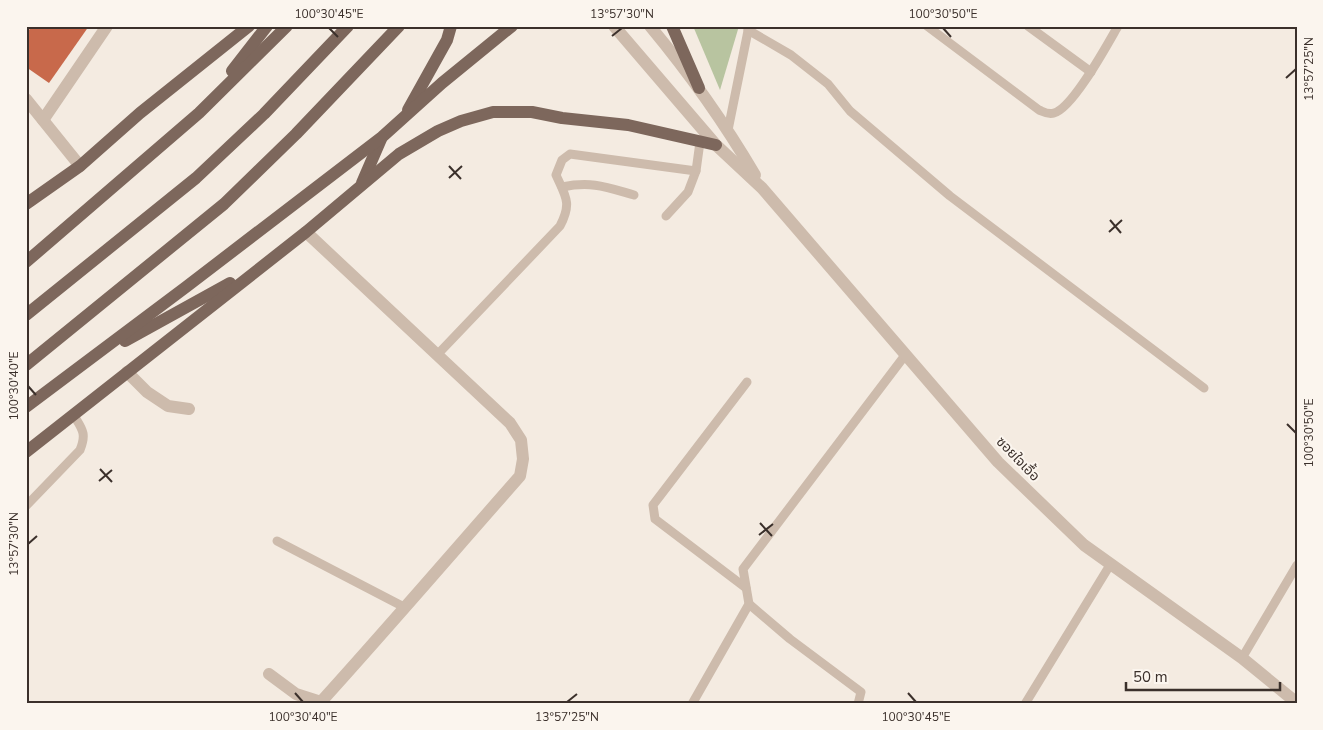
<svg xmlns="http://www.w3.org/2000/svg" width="1323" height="730" viewBox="0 0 1323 730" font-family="'Nunito Sans','Noto Sans Thai',sans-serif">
<rect width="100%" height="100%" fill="#f4ebe1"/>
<path fill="#b8c4a0" d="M 693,26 L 739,26 L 720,90 Z"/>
<path fill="#c8694b" d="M 32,26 L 89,26 L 49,83 L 26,67 L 26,34 Z"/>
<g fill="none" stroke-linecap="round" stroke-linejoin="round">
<g stroke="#cdbbac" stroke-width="9">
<path d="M 927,26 L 1039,110 C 1044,112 1048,115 1054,113 C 1073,108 1107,45 1118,26"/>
<path d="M 1028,26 L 1091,72"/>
<path d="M 748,30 L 791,55 L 828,84 L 850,111 L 950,196 L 1204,388"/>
<path d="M 728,130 L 749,26"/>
<path d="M 562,187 C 592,181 606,187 634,195"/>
<path d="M 666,216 L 688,192 L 696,171"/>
<path d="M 437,355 L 560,226 C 572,203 566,197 556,175 L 562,160 L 570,154 L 696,171 L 700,142"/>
<path d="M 26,506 L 80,450 C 87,433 82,429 73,414"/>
<path d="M 277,541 L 404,607"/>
<path d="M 746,588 L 655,519 L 653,505 L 747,382"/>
<path d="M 749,604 L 790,639 L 861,692 L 858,704"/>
<path d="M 1242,658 L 1297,565"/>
<path d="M 692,704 L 749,604 L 743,569 L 906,354"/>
<path d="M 1025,704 L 1110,565"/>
</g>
<g stroke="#cdbbac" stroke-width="12">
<path d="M 614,26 L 716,145 L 762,188 L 998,462 L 1084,545 L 1242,658 L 1297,703"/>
<path d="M 650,26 C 689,73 724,122 755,175"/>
<path d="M 26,99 L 80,166"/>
<path d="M 43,120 L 107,26"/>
<path d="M 306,232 L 510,423 L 521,440 L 523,459 L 520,476 C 453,552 387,629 319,704"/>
<path d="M 127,372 L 147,392 L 168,406 L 189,409"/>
<path d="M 269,674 L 296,694 L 321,702"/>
</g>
<g stroke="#7d675c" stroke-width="12">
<path d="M 672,26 L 699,88"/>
<path d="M 232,71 L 267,26"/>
<path d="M 408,110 L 447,40 L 451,26"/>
<path d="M 362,183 L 381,139"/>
<path d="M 26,204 L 80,166 L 140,113 L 249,26"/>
<path d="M 26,262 L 199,113 L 287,26"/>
<path d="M 26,315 L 196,178 L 264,114 L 348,26"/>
<path d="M 125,341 L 230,283"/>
<path d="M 26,365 L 224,204 L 296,134 L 399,26"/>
<path d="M 26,407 L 186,287 L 382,137 L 442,83 L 512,26"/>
<path d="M 26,452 L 306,232 L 399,154 L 438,131 L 461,121 L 493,112 L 532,112 L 562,118 L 628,125 L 716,145"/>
</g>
</g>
<path fill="none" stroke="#3b302b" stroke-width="2" d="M 329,28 L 338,37M 943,28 L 951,37M 612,36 L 622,28M 1286,78 L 1296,69M 449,166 L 461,179M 449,178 L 462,166M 1110,220 L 1121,233M 1109,232 L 1122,220M 28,386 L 36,395M 1287,424 L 1296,433M 100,469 L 112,482M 99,481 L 112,470M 760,523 L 772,536M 759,535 L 773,524M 28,544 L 37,536M 295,693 L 303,702M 908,693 L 916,702M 567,702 L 577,694"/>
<g text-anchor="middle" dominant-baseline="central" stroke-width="4" stroke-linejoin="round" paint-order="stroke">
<g font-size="14" fill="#3b302b" stroke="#fbf5ee">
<text transform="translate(1018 459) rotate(46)">ซอยใจเอื้อ</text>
</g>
</g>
<rect width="1323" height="730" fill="none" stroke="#fbf5ee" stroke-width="55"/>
<path d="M1126 682v8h154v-8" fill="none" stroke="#3b302b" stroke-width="2.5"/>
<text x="1133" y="682" font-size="15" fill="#3b302b" stroke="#fbf5ee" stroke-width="4" paint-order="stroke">50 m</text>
<rect x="28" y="28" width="1268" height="674" fill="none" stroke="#3b302b" stroke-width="2"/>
<g font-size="12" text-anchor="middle" fill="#3b302b">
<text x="329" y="18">100°30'45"E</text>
<text x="622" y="18">13°57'30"N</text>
<text x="943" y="18">100°30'50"E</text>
<text transform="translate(1309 69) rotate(-90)" y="4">13°57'25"N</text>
<text transform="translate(14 386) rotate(-90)" y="4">100°30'40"E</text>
<text transform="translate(1309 433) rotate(-90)" y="4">100°30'50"E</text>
<text transform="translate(14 544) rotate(-90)" y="4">13°57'30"N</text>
<text x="303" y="721">100°30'40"E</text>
<text x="567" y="721">13°57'25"N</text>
<text x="916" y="721">100°30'45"E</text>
</g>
</svg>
